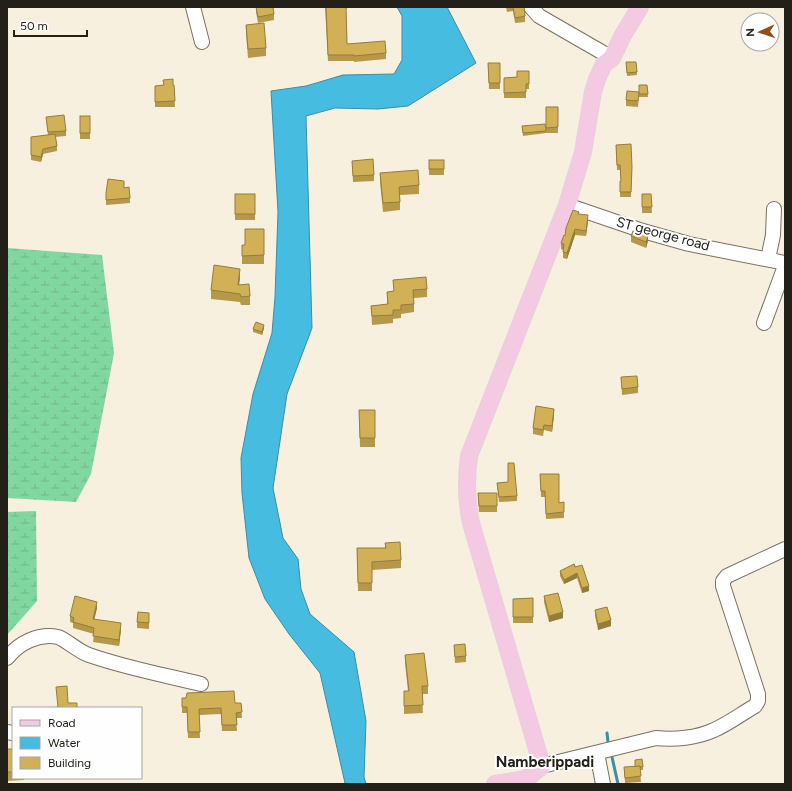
<svg xmlns="http://www.w3.org/2000/svg" width="792" height="791" viewBox="0 0 792 791" font-family="Figtree,sans-serif">
<defs>
<pattern id="wetland-marsh" width="20" height="14" patternUnits="userSpaceOnUse"><rect width="20" height="14" fill="#81d7a0"/><path d="M1 5h8M5 5V1M11 12h8M15 12V8" fill="none" stroke="#6fb889"/></pattern>
</defs>
<rect width="100%" height="100%" fill="#f7f0df"/>
<g fill="url(#wetland-marsh)">
<path d="M 7,248 L 102,255 L 114,353 L 91,474 L 76,502 L 7,498 Z"/>
<path d="M 36,511 L 37,601 L 7,635 L 7,512 Z"/>
</g>
<path fill="#46bce1" stroke="#3c8da5" d="M 397,7 L 447,7 L 476,63 L 408,106 L 378,109 L 335,108 L 306,116 L 312,328 L 287,394 L 273,488 L 283,538 L 298,559 L 301,589 L 310,614 L 354,652 L 366,721 L 364,777 L 366,784 L 344,784 L 345,783 L 320,673 L 289,634 L 265,599 L 249,558 L 242,493 L 241,458 L 253,394 L 272,333 L 275,297 L 278,212 L 271,91 L 306,86 L 343,75 L 394,74 L 402,60 L 402,16 Z"/>
<g fill="none" stroke-linecap="round" stroke-linejoin="round">
<g stroke="#3c8da5" stroke-width="3">
<path d="M 607,733 L 608,742"/>
<path d="M 612,757 L 618,784"/>
</g>
<g stroke="#787262" stroke-width="16">
<g id="minor">
<path d="M 193,7 L 202,42"/>
<path d="M 531,7 L 539,16 L 612,58"/>
<path d="M 567,205 L 643,231 L 689,244 L 785,263"/>
<path d="M 768,259 L 773,235 L 774,209"/>
<path d="M 764,323 L 785,266"/>
<path d="M 7,658 C 19,643 38,633 58,637 C 65,639 79,652 89,655 C 126,668 164,675 201,684"/>
<path d="M 7,732 L 13,733"/>
<path d="M 597,753 L 603,784"/>
<path d="M 542,766 L 656,738 C 674,740 697,738 714,730 C 728,724 741,714 755,706 L 758,701 L 758,694 L 723,586 L 723,581 L 727,576 L 785,549"/>
</g>
</g>
<g stroke="#d7d7d6" stroke-width="18">
<path id="major" d="M 495,784 L 526,779 L 542,766 L 471,523 C 466,500 466,479 469,456 L 567,205 L 583,152 L 593,92 L 597,79 L 604,64 L 612,58 L 623,35 L 640,7"/>
</g>
<use href="#minor" stroke="#fff" stroke-width="14"/>
<use href="#major" stroke="#f4c9e2" stroke-width="17"/>
</g>
<g fill="#b5984a">
<path d="M 256,7 L 274,14 L 274,20 L 258,23 L 256,12 Z"/>
<path d="M 325,7 L 347,7 L 347,9 L 346,9 L 347,44 L 386,53 L 386,59 L 354,62 L 354,61 L 328,61 Z"/>
<path d="M 506,7 L 524,7 L 525,16 L 525,22 L 515,23 L 513,11 L 507,12 Z"/>
<path d="M 246,25 L 266,48 L 266,56 L 248,58 L 246,33 Z"/>
<path d="M 626,62 L 636,62 L 637,75 L 627,76 Z"/>
<path d="M 488,63 L 500,63 L 500,89 L 489,89 Z"/>
<path d="M 529,71 L 529,89 L 526,89 L 526,98 L 504,98 L 504,78 L 517,77 Z"/>
<path d="M 174,85 L 175,107 L 155,107 L 155,86 Z"/>
<path d="M 647,85 L 648,97 L 639,97 L 638,107 L 626,106 L 626,100 L 639,92 Z"/>
<path d="M 546,107 L 558,107 L 558,133 L 546,133 L 523,136 L 522,126 L 546,130 Z"/>
<rect x="80" y="116" width="10" height="23"/>
<path d="M 46,117 L 66,131 L 66,136 L 55,137 L 57,146 L 57,151 L 43,154 L 41,162 L 31,160 L 31,137 L 48,135 Z"/>
<path d="M 616,145 L 632,167 L 631,197 L 620,197 L 620,181 L 621,181 L 620,170 L 617,170 Z"/>
<rect x="429" y="160" width="15" height="15"/>
<path d="M 352,161 L 374,175 L 374,181 L 353,182 Z"/>
<path d="M 380,173 L 419,185 L 419,194 L 400,195 L 400,210 L 383,212 L 380,182 Z"/>
<path d="M 124,188 L 130,198 L 130,203 L 106,205 L 106,193 Z"/>
<rect x="235" y="194" width="20" height="26"/>
<path d="M 642,194 L 651,194 L 652,213 L 642,213 Z"/>
<path d="M 579,214 L 588,221 L 586,236 L 575,235 L 567,259 L 563,258 L 563,250 L 561,249 L 561,243 Z"/>
<path d="M 264,229 L 264,264 L 242,264 L 242,245 L 245,245 Z"/>
<path d="M 631,236 L 648,241 L 646,248 L 631,242 Z"/>
<path d="M 240,277 L 239,285 L 250,296 L 250,305 L 241,305 L 240,302 L 211,299 L 211,290 Z"/>
<path d="M 393,280 L 427,289 L 427,297 L 414,298 L 414,312 L 401,314 L 401,318 L 393,319 L 393,323 L 372,325 L 371,306 L 387,304 L 387,292 L 394,291 Z"/>
<path d="M 264,328 L 262,335 L 253,332 L 253,329 Z"/>
<path d="M 621,377 L 638,387 L 638,393 L 622,395 Z"/>
<path d="M 359,410 L 375,410 L 375,447 L 360,447 Z"/>
<path d="M 554,415 L 552,432 L 544,430 L 543,436 L 533,434 L 533,428 Z"/>
<path d="M 540,474 L 559,503 L 564,512 L 564,518 L 546,519 L 545,497 L 541,497 Z"/>
<path d="M 497,483 L 517,496 L 517,501 L 499,502 Z"/>
<path d="M 478,493 L 497,493 L 497,512 L 479,512 Z"/>
<path d="M 385,543 L 401,560 L 401,568 L 372,570 L 372,591 L 358,591 L 357,548 L 385,548 Z"/>
<path d="M 574,564 L 589,591 L 582,593 L 577,578 L 564,584 L 560,576 L 560,571 Z"/>
<path d="M 544,596 L 563,618 L 549,622 L 544,602 Z"/>
<path d="M 533,598 L 533,623 L 513,623 L 513,599 Z"/>
<path d="M 97,608 L 94,619 L 121,629 L 119,646 L 93,642 L 94,634 L 73,628 L 73,623 L 70,622 L 70,616 Z"/>
<path d="M 595,610 L 611,626 L 598,630 L 595,616 Z"/>
<path d="M 149,618 L 149,629 L 137,628 L 137,622 Z"/>
<path d="M 454,645 L 466,656 L 466,662 L 455,663 Z"/>
<path d="M 405,655 L 428,686 L 428,694 L 422,694 L 423,713 L 404,714 L 404,691 L 408,691 L 405,663 Z"/>
<path d="M 182,698 L 235,703 L 241,703 L 242,718 L 236,718 L 237,731 L 222,731 L 221,714 L 199,715 L 200,738 L 188,738 L 187,713 L 182,713 Z"/>
<path d="M 7,749 L 13,749 L 13,778 L 24,778 L 24,780 L 7,781 Z"/>
<path d="M 642,759 L 643,770 L 640,770 L 641,782 L 625,783 L 624,767 L 635,767 Z"/>
</g>
<g fill="#937c3c">
<path d="M 43,149 L 43,154 L 41,162 L 41,157 Z"/>
<path d="M 588,215 L 588,221 L 586,236 L 586,231 Z"/>
<path d="M 575,229 L 575,235 L 567,259 L 567,253 Z"/>
<path d="M 648,236 L 648,241 L 646,248 L 646,242 Z"/>
<path d="M 240,269 L 240,277 L 238,293 L 238,285 Z"/>
<path d="M 264,325 L 264,328 L 262,335 L 262,332 Z"/>
<path d="M 554,409 L 554,415 L 552,432 L 552,426 Z"/>
<path d="M 577,573 L 577,578 L 564,584 L 564,580 Z"/>
<path d="M 589,586 L 589,591 L 582,593 L 582,588 Z"/>
<path d="M 97,602 L 97,608 L 93,625 L 93,619 Z"/>
<path d="M 563,612 L 563,618 L 549,622 L 549,616 Z"/>
<path d="M 611,620 L 611,626 L 598,630 L 598,624 Z"/>
<path d="M 121,623 L 121,629 L 119,646 L 119,640 Z"/>
</g>
<g fill="#d2b156" stroke="#937c3c">
<path d="M 256,7 L 273,7 L 274,14 L 258,17 Z"/>
<path d="M 326,7 L 346,7 L 347,44 L 385,41 L 386,53 L 354,56 L 354,55 L 328,55 Z"/>
<path d="M 513,7 L 524,7 L 525,16 L 515,18 Z"/>
<path d="M 264,23 L 266,48 L 248,49 L 246,25 Z"/>
<path d="M 626,62 L 636,62 L 637,72 L 627,73 Z"/>
<path d="M 488,63 L 500,63 L 500,83 L 489,83 Z"/>
<path d="M 517,71 L 529,71 L 529,84 L 526,84 L 526,92 L 504,93 L 504,78 L 517,77 Z"/>
<path d="M 173,79 L 173,85 L 174,85 L 175,101 L 155,102 L 155,86 L 164,85 L 163,80 Z"/>
<path d="M 639,85 L 647,85 L 648,94 L 639,94 Z"/>
<path d="M 627,91 L 639,92 L 638,101 L 626,100 Z"/>
<path d="M 546,107 L 558,107 L 558,127 L 546,128 Z"/>
<path d="M 64,115 L 66,131 L 48,132 L 46,117 Z"/>
<rect x="80" y="116" width="10" height="17"/>
<path d="M 545,124 L 546,131 L 523,133 L 522,126 Z"/>
<path d="M 55,134 L 57,146 L 43,149 L 41,157 L 31,155 L 31,137 Z"/>
<path d="M 631,144 L 632,167 L 631,192 L 620,192 L 620,181 L 621,181 L 620,165 L 617,165 L 616,145 Z"/>
<path d="M 373,159 L 374,175 L 353,176 L 352,161 Z"/>
<rect x="429" y="160" width="15" height="9"/>
<path d="M 418,170 L 419,185 L 399,187 L 400,202 L 383,203 L 380,173 Z"/>
<path d="M 108,179 L 124,181 L 124,188 L 129,187 L 130,198 L 106,200 L 106,193 Z"/>
<rect x="235" y="194" width="20" height="20"/>
<path d="M 642,194 L 651,194 L 652,207 L 642,207 Z"/>
<path d="M 573,210 L 579,212 L 578,214 L 588,215 L 586,231 L 575,229 L 567,253 L 563,252 L 564,244 L 561,243 L 564,235 L 565,236 L 566,228 Z"/>
<path d="M 245,229 L 264,229 L 264,255 L 242,256 L 242,245 L 245,245 Z"/>
<path d="M 633,231 L 648,236 L 646,242 L 631,236 Z"/>
<path d="M 214,265 L 240,269 L 238,285 L 249,284 L 250,296 L 241,297 L 240,294 L 211,290 Z"/>
<path d="M 426,277 L 427,289 L 413,290 L 414,304 L 401,305 L 401,310 L 393,310 L 393,315 L 372,316 L 371,306 L 388,304 L 387,292 L 394,291 L 393,280 Z"/>
<path d="M 256,322 L 264,325 L 262,332 L 253,329 Z"/>
<path d="M 637,376 L 638,387 L 622,389 L 621,377 Z"/>
<path d="M 536,406 L 554,409 L 552,426 L 544,425 L 543,430 L 533,428 Z"/>
<path d="M 359,410 L 375,410 L 375,438 L 360,438 Z"/>
<path d="M 508,463 L 514,463 L 517,496 L 499,497 L 497,483 L 508,482 Z"/>
<path d="M 540,474 L 559,474 L 559,503 L 564,502 L 564,512 L 546,514 L 545,491 L 541,491 Z"/>
<path d="M 478,493 L 497,493 L 497,506 L 479,506 Z"/>
<path d="M 400,542 L 401,560 L 372,562 L 372,583 L 358,583 L 357,548 L 386,548 L 385,543 Z"/>
<path d="M 574,564 L 575,567 L 582,565 L 589,586 L 582,588 L 577,573 L 564,580 L 560,571 Z"/>
<path d="M 558,593 L 563,612 L 549,616 L 544,596 Z"/>
<path d="M 75,596 L 97,602 L 93,619 L 121,623 L 119,640 L 93,636 L 94,628 L 73,622 L 74,618 L 70,616 Z"/>
<path d="M 533,598 L 533,617 L 513,617 L 513,599 Z"/>
<path d="M 607,607 L 611,620 L 598,624 L 595,610 Z"/>
<path d="M 138,612 L 149,613 L 149,623 L 137,622 Z"/>
<path d="M 465,644 L 466,656 L 455,657 L 454,645 Z"/>
<path d="M 424,653 L 428,686 L 422,686 L 423,705 L 404,706 L 404,691 L 409,691 L 405,655 Z"/>
<path d="M 67,686 L 68,703 L 77,703 L 77,708 L 53,708 L 58,707 L 56,687 Z"/>
<path d="M 234,691 L 235,703 L 241,703 L 242,712 L 236,713 L 237,725 L 222,725 L 221,708 L 199,709 L 200,732 L 188,732 L 187,707 L 182,707 L 182,698 L 186,698 L 187,693 Z"/>
<rect x="7" y="749" width="6" height="23"/>
<path d="M 642,759 L 643,767 L 640,767 L 640,766 L 635,767 L 635,760 Z"/>
<path d="M 640,766 L 641,776 L 625,778 L 624,767 Z"/>
</g>
<g text-anchor="middle" dominant-baseline="central" stroke-width="4" stroke-linejoin="round" paint-order="stroke">
<g font-size="14" fill="#23201a" stroke="#fefefe">
<text transform="translate(663 234) rotate(15)">ST george road</text>
</g>
<g font-size="15" font-weight="bold" fill="#23201a" stroke="#fefefe">
<text x="545" y="762">Namberippadi</text>
</g>
</g>
<rect width="792" height="791" fill="none" stroke="#23201a" stroke-width="16"/>
<rect x="12" y="707" width="130" height="72" fill="#fefefe" stroke="#a6a5a3"/>
<rect x="20" y="720" width="20" height="6" fill="#f4c9e2" stroke="#a6a5a3"/>
<text x="48" y="727" font-size="12" fill="#23201a">Road</text>
<rect x="20" y="737" width="20" height="12" fill="#46bce1" stroke="#a6a5a3"/>
<text x="48" y="747" font-size="12" fill="#23201a">Water</text>
<rect x="20" y="757" width="20" height="12" fill="#d2b156" stroke="#a6a5a3"/>
<text x="48" y="767" font-size="12" fill="#23201a">Building</text>
<g transform="translate(760 32) rotate(267)"><circle r="19" fill="#fefefe" stroke="#a6a5a3"/>
<path d="M0-3L7 15L0 10L-7 15Z" fill="#904e1b"/>
<text y="-6" font-size="11" font-weight="bold" text-anchor="middle" fill="#23201a">N</text>
</g>
<path d="M14 30v6h73v-6" fill="none" stroke="#23201a" stroke-width="2"/>
<text x="20" y="30" font-size="12" fill="#23201a" stroke="#fefefe" stroke-width="3" paint-order="stroke">50 m</text>
</svg>
